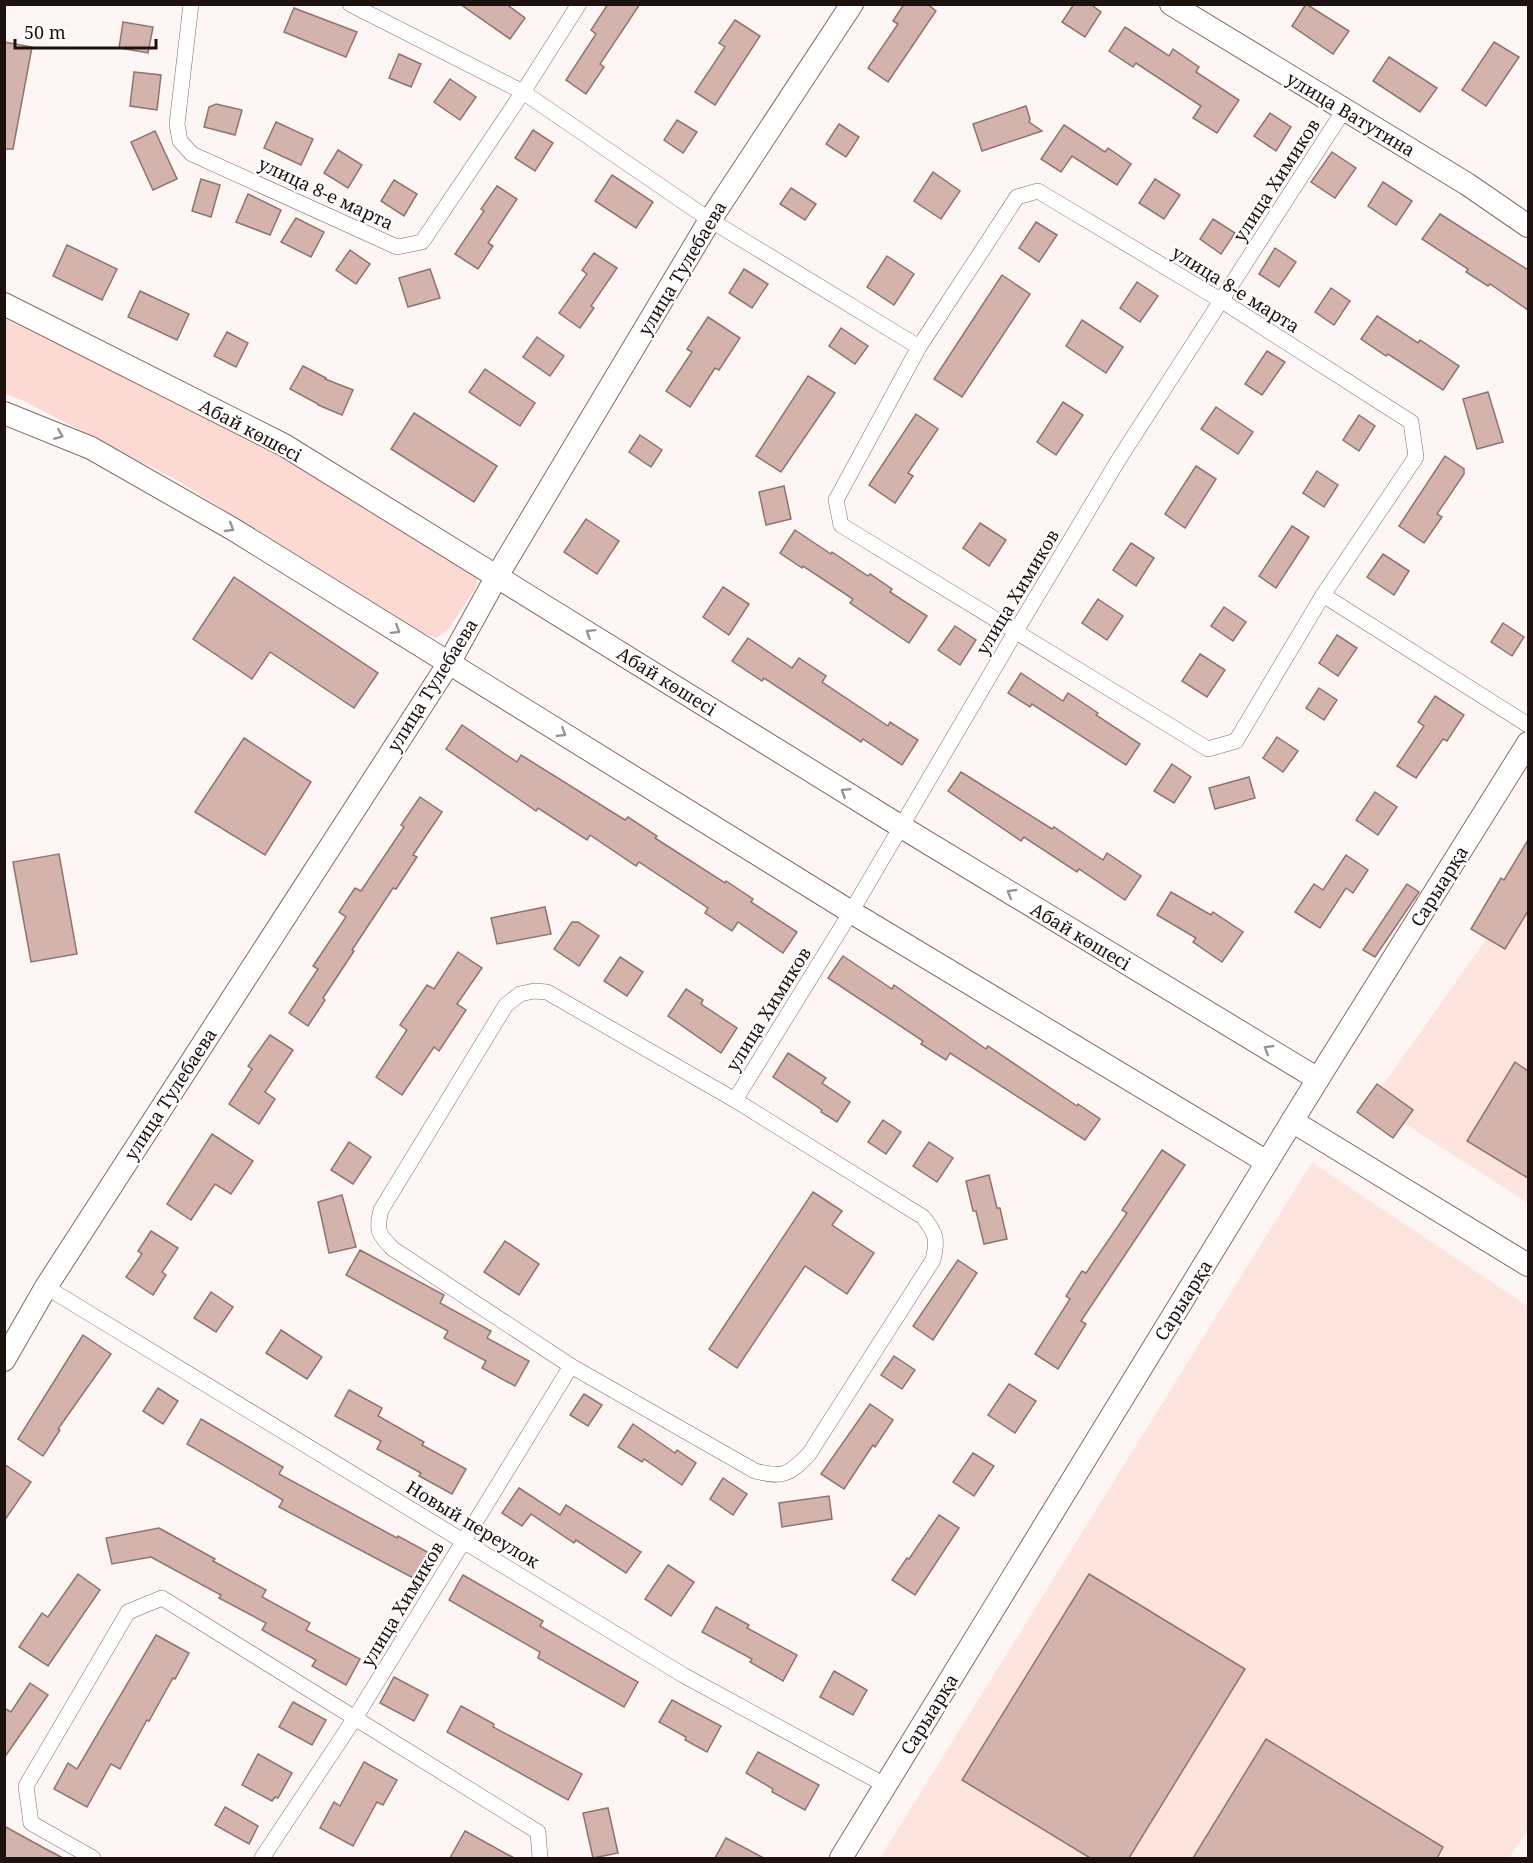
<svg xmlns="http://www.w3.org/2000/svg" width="1533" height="1863" viewBox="0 0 1533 1863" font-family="'Noto Serif',serif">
<rect width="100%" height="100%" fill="#fdf6f5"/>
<g fill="#fee4df">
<path d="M 1528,880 L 1528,1203 L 1371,1102 Z"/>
<path d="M 1312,1162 L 1528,1306 L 1528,1830 L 1509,1858 L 880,1858 Z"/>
</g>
<path fill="#fcd9d2" d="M 5,319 L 312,467 L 478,578 L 476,587 L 448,630 L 436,638 L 417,631 L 178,481 L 22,400 L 5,394 Z"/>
<g fill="#d4b3ad" stroke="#91736d" stroke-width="1.5">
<path d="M 460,4 L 506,4 L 525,18 L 510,39 Z"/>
<path d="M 608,4 L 640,4 L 600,64 L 604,67 L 586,94 L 566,80 L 596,34 L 591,30 Z"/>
<path d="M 904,4 L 927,4 L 936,11 L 888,82 L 868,68 L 898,24 L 893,21 Z"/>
<path d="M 1074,4 L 1090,4 L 1101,12 L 1085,37 L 1062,22 Z"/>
<path d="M 1306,4 L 1349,31 L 1333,54 L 1292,26 Z"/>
<path d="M 294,8 L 357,32 L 346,57 L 284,32 Z"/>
<path d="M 735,20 L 760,36 L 715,105 L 695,92 L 725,47 L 719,43 Z"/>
<path d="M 123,22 L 153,27 L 148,53 L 119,48 Z"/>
<path d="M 1125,27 L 1169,56 L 1173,49 L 1199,67 L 1196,72 L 1239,100 L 1217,133 L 1193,118 L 1201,106 L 1136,63 L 1133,67 L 1109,51 Z"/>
<path d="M 4,42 L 32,47 L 13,149 L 4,149 Z"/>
<path d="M 1494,42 L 1519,57 L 1486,106 L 1462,90 Z"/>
<path d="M 399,54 L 421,64 L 411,87 L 389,78 Z"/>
<path d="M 1389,57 L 1437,88 L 1420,112 L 1373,81 Z"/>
<path d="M 134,72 L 161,75 L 157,110 L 130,106 Z"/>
<path d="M 450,79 L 476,97 L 460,120 L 434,102 Z"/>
<path d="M 216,104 L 242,110 L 235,135 L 204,127 L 209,107 Z"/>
<path d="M 1026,106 L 1030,119 L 1029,122 L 1042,131 L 982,151 L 973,124 Z"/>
<path d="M 1270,113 L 1291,127 L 1276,151 L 1254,136 Z"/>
<path d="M 677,120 L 697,132 L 683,153 L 664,140 Z"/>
<path d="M 276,122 L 313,139 L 301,165 L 264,148 Z"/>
<path d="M 839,124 L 859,137 L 846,157 L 826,144 Z"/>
<path d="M 1064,125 L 1105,152 L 1108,148 L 1131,164 L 1117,185 L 1072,156 L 1061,172 L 1041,159 Z"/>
<path d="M 533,130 L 553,143 L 535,171 L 515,158 Z"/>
<path d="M 155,131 L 177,179 L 153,190 L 131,142 Z"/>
<path d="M 338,150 L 362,165 L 348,188 L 324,173 Z"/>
<path d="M 1332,152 L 1356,168 L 1335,198 L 1311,182 Z"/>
<path d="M 933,172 L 960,191 L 941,219 L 914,201 Z"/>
<path d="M 612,175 L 653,202 L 636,228 L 595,201 Z"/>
<path d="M 201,179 L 220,185 L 211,217 L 192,211 Z"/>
<path d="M 1155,179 L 1180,195 L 1164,219 L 1139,203 Z"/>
<path d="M 394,180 L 417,194 L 404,216 L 381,201 Z"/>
<path d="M 1383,182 L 1412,201 L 1396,225 L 1368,206 Z"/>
<path d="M 497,186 L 517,199 L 488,243 L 493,246 L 478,269 L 455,254 L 484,211 L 481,209 Z"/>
<path d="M 791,188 L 816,204 L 805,220 L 780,204 Z"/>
<path d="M 248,194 L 281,210 L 270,235 L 236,222 Z"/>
<path d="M 1440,214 L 1528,270 L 1528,310 L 1490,284 L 1488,286 L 1466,272 L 1468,269 L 1422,239 Z"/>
<path d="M 296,218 L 324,232 L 311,257 L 281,242 Z"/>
<path d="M 1213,219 L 1235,233 L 1221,254 L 1200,239 Z"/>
<path d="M 1036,222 L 1057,235 L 1039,262 L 1019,248 Z"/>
<path d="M 67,245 L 117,269 L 102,300 L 53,276 Z"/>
<path d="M 1275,248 L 1296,262 L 1279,287 L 1259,274 Z"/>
<path d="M 350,250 L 370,264 L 356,284 L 336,270 Z"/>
<path d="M 594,253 L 617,268 L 591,306 L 594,308 L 580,328 L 559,313 L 587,274 L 582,270 Z"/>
<path d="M 887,256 L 914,274 L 894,305 L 867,287 Z"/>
<path d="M 430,269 L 440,298 L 408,307 L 399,278 Z"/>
<path d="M 744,269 L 768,284 L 752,308 L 729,293 Z"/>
<path d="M 1002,275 L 1030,294 L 962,397 L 934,379 Z"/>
<path d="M 1137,282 L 1158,296 L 1140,322 L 1120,308 Z"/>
<path d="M 1331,288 L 1350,301 L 1334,325 L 1315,312 Z"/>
<path d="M 140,291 L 189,314 L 177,340 L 128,317 Z"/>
<path d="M 1377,316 L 1418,343 L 1420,340 L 1459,366 L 1443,390 L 1388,354 L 1386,356 L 1361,339 Z"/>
<path d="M 708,317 L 740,338 L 719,370 L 715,368 L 690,407 L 666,391 L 692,352 L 687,349 Z"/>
<path d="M 1082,320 L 1123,347 L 1106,373 L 1066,346 Z"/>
<path d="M 841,328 L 868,346 L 855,364 L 829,346 Z"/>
<path d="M 227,332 L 248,343 L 236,367 L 214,356 Z"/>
<path d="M 537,337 L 564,356 L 550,376 L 523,357 Z"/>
<path d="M 1267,351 L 1285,362 L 1262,395 L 1245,384 Z"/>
<path d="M 303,366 L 326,378 L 325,379 L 353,390 L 342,415 L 318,405 L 318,404 L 290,389 Z"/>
<path d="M 485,369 L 535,403 L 520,426 L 469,392 Z"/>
<path d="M 808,376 L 835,393 L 781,472 L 756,456 Z"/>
<path d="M 1488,392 L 1503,442 L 1477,449 L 1463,399 Z"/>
<path d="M 1063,402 L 1083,415 L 1056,455 L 1037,442 Z"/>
<path d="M 1216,407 L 1253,432 L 1238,454 L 1201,429 Z"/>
<path d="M 414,413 L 497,466 L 474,502 L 391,449 Z"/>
<path d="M 916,414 L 938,429 L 908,473 L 913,476 L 895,503 L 869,485 Z"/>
<path d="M 1359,415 L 1375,426 L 1359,451 L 1343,440 Z"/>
<path d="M 640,435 L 662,450 L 651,467 L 629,452 Z"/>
<path d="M 1445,456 L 1464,469 L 1464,474 L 1437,514 L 1442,517 L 1424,543 L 1399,526 Z"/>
<path d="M 1196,466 L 1216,479 L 1185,528 L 1165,514 Z"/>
<path d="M 1317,471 L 1338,485 L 1324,507 L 1303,493 Z"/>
<path d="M 784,486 L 791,519 L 766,525 L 759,492 Z"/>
<path d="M 586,519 L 619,541 L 597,574 L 564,552 Z"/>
<path d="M 980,523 L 1006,540 L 989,566 L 963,548 Z"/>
<path d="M 1292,526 L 1309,537 L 1276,588 L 1259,576 Z"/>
<path d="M 795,530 L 831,554 L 832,552 L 868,576 L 870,574 L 892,589 L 890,592 L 927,616 L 909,643 L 850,603 L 853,599 L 803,566 L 802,568 L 780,553 Z"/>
<path d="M 1131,543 L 1154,558 L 1136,586 L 1113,570 Z"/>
<path d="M 1383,554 L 1409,571 L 1394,595 L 1367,577 Z"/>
<path d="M 234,577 L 378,673 L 354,708 L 270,652 L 252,679 L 193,639 Z"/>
<path d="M 723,587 L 749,604 L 729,635 L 703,617 Z"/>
<path d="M 1098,599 L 1123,616 L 1107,640 L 1082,623 Z"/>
<path d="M 1224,607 L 1246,622 L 1233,641 L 1211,626 Z"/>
<path d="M 1503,623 L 1524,637 L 1512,656 L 1491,642 Z"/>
<path d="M 955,626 L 976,640 L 960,665 L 938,650 Z"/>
<path d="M 1337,635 L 1357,648 L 1338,676 L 1319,663 Z"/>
<path d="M 748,638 L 792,668 L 799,658 L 826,676 L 822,682 L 888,726 L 890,722 L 918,740 L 902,765 L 863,739 L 861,742 L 764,678 L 762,681 L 732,661 Z"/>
<path d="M 1200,654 L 1225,670 L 1207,697 L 1182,681 Z"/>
<path d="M 1021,673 L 1063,701 L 1068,693 L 1098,713 L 1096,715 L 1140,744 L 1126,765 L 1032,704 L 1030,707 L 1008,693 Z"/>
<path d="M 1319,688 L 1337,700 L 1324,720 L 1306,708 Z"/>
<path d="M 1435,696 L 1464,715 L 1447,741 L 1443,739 L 1416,778 L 1397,766 L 1424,726 L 1418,722 Z"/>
<path d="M 462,725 L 517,762 L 521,755 L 625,820 L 628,817 L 657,836 L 655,838 L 725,883 L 726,881 L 753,899 L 751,902 L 797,932 L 783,953 L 738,922 L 732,931 L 705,913 L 708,908 L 639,862 L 636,866 L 590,835 L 587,840 L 538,808 L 536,811 L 446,749 Z"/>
<path d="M 1277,737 L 1298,751 L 1283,772 L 1263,758 Z"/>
<path d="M 244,738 L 311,782 L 265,855 L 195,812 Z"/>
<path d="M 1172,764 L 1191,777 L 1174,803 L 1154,791 Z"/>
<path d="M 961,772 L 1052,829 L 1054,827 L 1103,860 L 1107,853 L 1141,876 L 1125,900 L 1079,869 L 1077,872 L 1024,837 L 1021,841 L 948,791 Z"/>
<path d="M 1249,777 L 1255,798 L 1215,809 L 1209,788 Z"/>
<path d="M 1375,792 L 1397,807 L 1378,835 L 1356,820 Z"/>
<path d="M 420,797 L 442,812 L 413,855 L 417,857 L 396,889 L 393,888 L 352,950 L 354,951 L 323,998 L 325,1000 L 308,1026 L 289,1013 L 318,969 L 313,966 L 346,917 L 339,912 L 355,888 L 361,891 L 404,827 L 401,825 Z"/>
<path d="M 1528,840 L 1528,911 L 1505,949 L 1471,929 L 1501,878 L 1504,880 Z"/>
<path d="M 59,854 L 77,954 L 31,962 L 13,862 Z"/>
<path d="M 1346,855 L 1368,870 L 1353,893 L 1346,888 L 1320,928 L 1295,912 L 1314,884 L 1323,890 Z"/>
<path d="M 1407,884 L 1419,892 L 1375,957 L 1363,950 Z"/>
<path d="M 1171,892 L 1211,915 L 1213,912 L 1243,932 L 1222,962 L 1193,942 L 1196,938 L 1157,915 Z"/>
<path d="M 545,907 L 551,934 L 497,944 L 491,918 Z"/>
<path d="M 572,922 L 578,922 L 599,936 L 579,966 L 554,949 Z"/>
<path d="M 458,952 L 482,968 L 457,1004 L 466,1010 L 439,1051 L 434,1047 L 402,1095 L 376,1077 L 407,1030 L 400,1025 L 427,985 L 434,989 Z"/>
<path d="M 843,956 L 892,989 L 894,985 L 986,1049 L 988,1046 L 1077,1106 L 1078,1104 L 1100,1119 L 1085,1140 L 950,1053 L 946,1060 L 921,1044 L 923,1041 L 828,978 Z"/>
<path d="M 620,957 L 643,972 L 627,996 L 604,981 Z"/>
<path d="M 686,989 L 703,1000 L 701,1004 L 737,1028 L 721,1053 L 668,1016 Z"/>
<path d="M 270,1035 L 293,1050 L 265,1092 L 275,1099 L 259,1124 L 229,1104 L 252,1069 L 248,1066 Z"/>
<path d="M 788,1053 L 826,1078 L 822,1083 L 850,1102 L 837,1122 L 821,1112 L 822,1110 L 773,1077 Z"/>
<path d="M 1515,1062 L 1528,1071 L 1528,1178 L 1467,1141 Z"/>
<path d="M 1377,1084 L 1413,1110 L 1393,1138 L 1357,1112 Z"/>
<path d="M 883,1120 L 901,1132 L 886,1154 L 868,1142 Z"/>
<path d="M 212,1134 L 253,1161 L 231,1194 L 215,1184 L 191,1220 L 167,1204 Z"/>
<path d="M 349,1142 L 371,1157 L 353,1184 L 331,1170 Z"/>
<path d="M 929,1142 L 953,1158 L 937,1182 L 913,1166 Z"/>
<path d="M 1162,1150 L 1185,1165 L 1081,1321 L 1086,1324 L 1058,1369 L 1035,1354 L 1070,1299 L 1066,1296 L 1082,1271 L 1086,1273 L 1127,1213 L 1122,1210 Z"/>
<path d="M 989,1175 L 997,1208 L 1000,1208 L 1007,1239 L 984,1244 L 976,1211 L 973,1211 L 966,1181 Z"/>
<path d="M 813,1192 L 842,1211 L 832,1225 L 874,1253 L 847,1294 L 805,1266 L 737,1368 L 709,1349 Z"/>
<path d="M 342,1195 L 356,1247 L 329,1253 L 318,1202 Z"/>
<path d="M 151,1231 L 178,1248 L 162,1272 L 166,1275 L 153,1295 L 126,1277 L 142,1254 L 138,1251 Z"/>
<path d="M 505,1241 L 539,1264 L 519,1295 L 484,1272 Z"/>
<path d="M 360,1250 L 444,1295 L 440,1303 L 491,1331 L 487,1338 L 529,1361 L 515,1386 L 482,1368 L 486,1361 L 444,1338 L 448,1331 L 346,1275 Z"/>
<path d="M 958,1260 L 977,1273 L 933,1340 L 913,1326 Z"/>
<path d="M 211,1292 L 233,1307 L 216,1332 L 194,1318 Z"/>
<path d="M 281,1330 L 322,1357 L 307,1379 L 266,1353 Z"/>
<path d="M 83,1335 L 111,1354 L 58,1429 L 60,1430 L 43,1456 L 18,1439 Z"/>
<path d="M 894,1356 L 915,1370 L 902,1389 L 881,1375 Z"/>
<path d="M 1009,1384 L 1036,1401 L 1015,1433 L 988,1415 Z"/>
<path d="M 158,1388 L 178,1401 L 163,1424 L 143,1411 Z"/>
<path d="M 349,1390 L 382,1408 L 378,1416 L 424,1442 L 422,1445 L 466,1469 L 452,1494 L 419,1476 L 421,1473 L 377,1449 L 381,1441 L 335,1416 Z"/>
<path d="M 584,1394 L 602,1405 L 588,1426 L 570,1415 Z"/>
<path d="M 870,1404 L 893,1420 L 875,1447 L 873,1445 L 844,1489 L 821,1474 Z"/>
<path d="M 201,1419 L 283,1467 L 279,1474 L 397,1538 L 398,1536 L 431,1554 L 417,1580 L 279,1507 L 283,1500 L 187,1444 Z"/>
<path d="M 633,1424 L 675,1453 L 677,1450 L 696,1463 L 682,1485 L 644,1459 L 642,1462 L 618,1447 Z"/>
<path d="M 973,1453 L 994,1466 L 974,1496 L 953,1482 Z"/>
<path d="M 4,1464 L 31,1482 L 4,1521 Z"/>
<path d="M 723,1478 L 747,1494 L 733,1515 L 710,1499 Z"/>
<path d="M 519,1488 L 560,1515 L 566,1505 L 641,1552 L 626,1573 L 576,1540 L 574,1543 L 531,1514 L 522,1526 L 502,1513 Z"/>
<path d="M 829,1496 L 832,1519 L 782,1527 L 779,1503 Z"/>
<path d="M 939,1515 L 959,1528 L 915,1595 L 892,1580 L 907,1558 L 909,1559 Z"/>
<path d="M 159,1528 L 215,1559 L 213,1561 L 266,1590 L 262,1597 L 310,1623 L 306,1630 L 360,1659 L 346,1685 L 312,1666 L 316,1660 L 262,1630 L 266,1623 L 219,1598 L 221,1595 L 151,1557 L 112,1564 L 106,1538 Z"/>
<path d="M 668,1565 L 694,1582 L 671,1616 L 645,1599 Z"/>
<path d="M 78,1574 L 100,1590 L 48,1666 L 19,1647 L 42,1613 L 48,1617 Z"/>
<path d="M 1089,1574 L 1245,1669 L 1129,1858 L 1090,1858 L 962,1780 Z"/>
<path d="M 463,1575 L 543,1621 L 540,1626 L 638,1682 L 624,1707 L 538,1658 L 540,1652 L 449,1600 Z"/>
<path d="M 716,1607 L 749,1625 L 747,1628 L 797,1655 L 783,1681 L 750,1662 L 752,1659 L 702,1632 Z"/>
<path d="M 156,1635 L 189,1653 L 175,1679 L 173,1678 L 149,1721 L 147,1720 L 120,1769 L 111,1764 L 87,1807 L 54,1789 L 68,1763 L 77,1769 Z"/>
<path d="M 834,1671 L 867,1690 L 853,1715 L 820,1697 Z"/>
<path d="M 394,1677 L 428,1695 L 414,1721 L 380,1703 Z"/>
<path d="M 30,1683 L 48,1695 L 4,1758 L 4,1708 L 11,1712 Z"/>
<path d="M 672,1700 L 721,1726 L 707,1752 L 685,1740 L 686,1737 L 659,1722 Z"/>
<path d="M 293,1702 L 326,1720 L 312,1745 L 279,1727 Z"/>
<path d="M 461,1706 L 494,1724 L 493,1727 L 582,1774 L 568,1800 L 447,1732 Z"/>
<path d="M 1266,1739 L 1443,1847 L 1437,1858 L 1193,1858 Z"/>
<path d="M 758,1752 L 819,1785 L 805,1810 L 772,1792 L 773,1789 L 746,1773 Z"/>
<path d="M 258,1754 L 292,1773 L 278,1798 L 275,1797 L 272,1801 L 242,1785 Z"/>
<path d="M 364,1762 L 397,1780 L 383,1805 L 377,1802 L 353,1846 L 320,1828 L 334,1802 L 340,1806 Z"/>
<path d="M 225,1807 L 258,1826 L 249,1844 L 215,1825 Z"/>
<path d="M 608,1808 L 618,1853 L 593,1858 L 583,1813 Z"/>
<path d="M 4,1826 L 44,1848 L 63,1858 L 4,1858 Z"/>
<path d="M 465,1831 L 514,1858 L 450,1858 Z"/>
<path d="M 726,1838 L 764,1858 L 715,1858 Z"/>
</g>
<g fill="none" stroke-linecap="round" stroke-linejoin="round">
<g stroke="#876964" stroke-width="16">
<g id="street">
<path d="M 191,4 L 177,124 L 180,141 L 192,154 L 397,247 L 422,242 L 523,92 L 579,4"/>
<path d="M 350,4 L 523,92 L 710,220 L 919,347"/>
<path d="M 1038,191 L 1222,301 L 1411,422 L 1416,457 L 1323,595 L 1236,741 L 1208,749 L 841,525 L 836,500 L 919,347 L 1017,197 Z"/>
<path d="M 1323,595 L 1528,725"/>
<path d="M 534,991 L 547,992 L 735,1100 L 923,1217 C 936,1233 938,1239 933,1260 L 809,1454 C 789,1475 783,1478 755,1471 L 571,1366 L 393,1249 C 378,1234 376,1230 381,1210 L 506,1005 L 520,994 Z"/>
<path d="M 735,1100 L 851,912 L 1016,631 L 1119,459 L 1344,110"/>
<path d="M 46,1287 L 683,1675 L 885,1785"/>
<path d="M 93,1858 L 31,1823 L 26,1786 L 128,1612 L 162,1598 L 538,1832 L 540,1858"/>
<path d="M 262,1858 L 355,1718 L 571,1366"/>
</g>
</g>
<g stroke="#876964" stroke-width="24">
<g id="secondary">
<path d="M 1171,4 L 1467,184 L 1528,226"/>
<path d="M 4,304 L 284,445 L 900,826 L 1318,1079"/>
<path d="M 4,413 L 91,448 L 231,528 L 851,912 L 1267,1162"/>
<path d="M 1292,1121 L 1528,1265"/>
<path d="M 4,1360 L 46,1287 L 449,663 L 497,576 L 710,220 L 852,4"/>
<path d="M 841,1858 L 1318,1079 L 1528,743"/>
</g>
</g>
<use href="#street" stroke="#fff" stroke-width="15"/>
<use href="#secondary" stroke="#fff" stroke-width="22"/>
</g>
<defs><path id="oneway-chevron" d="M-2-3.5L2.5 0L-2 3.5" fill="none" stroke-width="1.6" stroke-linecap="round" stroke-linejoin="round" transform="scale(1.5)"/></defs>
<g stroke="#999493">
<use href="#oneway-chevron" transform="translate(59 435) rotate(22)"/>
<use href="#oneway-chevron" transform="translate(230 528) rotate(31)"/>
<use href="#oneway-chevron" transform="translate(396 630) rotate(32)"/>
<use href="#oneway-chevron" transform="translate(590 633) rotate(-148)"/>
<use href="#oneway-chevron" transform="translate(562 733) rotate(32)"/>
<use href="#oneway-chevron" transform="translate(845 792) rotate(-148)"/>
<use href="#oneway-chevron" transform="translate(1011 893) rotate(-149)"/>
<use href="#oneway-chevron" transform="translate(1268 1049) rotate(-149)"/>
</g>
<g text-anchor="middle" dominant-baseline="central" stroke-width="4.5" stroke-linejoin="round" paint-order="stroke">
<g font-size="18" fill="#1d1210" stroke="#fff">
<text transform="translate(1351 114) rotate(31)">улица Ватутина</text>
<text transform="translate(1276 180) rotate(-57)">улица Химиков</text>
<text transform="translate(326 193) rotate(25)">улица 8-е марта</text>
<text transform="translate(682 268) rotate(-59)">улица Тулебаева</text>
<text transform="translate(1236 289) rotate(32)">улица 8-е марта</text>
<text transform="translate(251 430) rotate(28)">Абай көшесі</text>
<text transform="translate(1017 592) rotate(-59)">улица Химиков</text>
<text transform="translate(667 681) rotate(32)">Абай көшесі</text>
<text transform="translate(432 685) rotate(-58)">улица Тулебаева</text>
<text transform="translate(1439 886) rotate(-58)">Сарыарқа</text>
<text transform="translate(1081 936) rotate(31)">Абай көшесі</text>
<text transform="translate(768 1009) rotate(-58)">улица Химиков</text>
<text transform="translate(170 1094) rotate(-57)">улица Тулебаева</text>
<text transform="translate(1183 1300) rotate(-58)">Сарыарқа</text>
<text transform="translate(473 1524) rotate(31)">Новый переулок</text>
<text transform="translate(402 1604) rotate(-59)">улица Химиков</text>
<text transform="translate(929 1714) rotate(-58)">Сарыарқа</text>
</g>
</g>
<rect width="1533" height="1863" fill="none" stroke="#1d1210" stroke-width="12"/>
<path d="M15 39v9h141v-9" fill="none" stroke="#1d1210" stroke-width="3"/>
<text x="24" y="39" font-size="18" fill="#1d1210" stroke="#ffffff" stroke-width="4.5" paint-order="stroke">50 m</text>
</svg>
